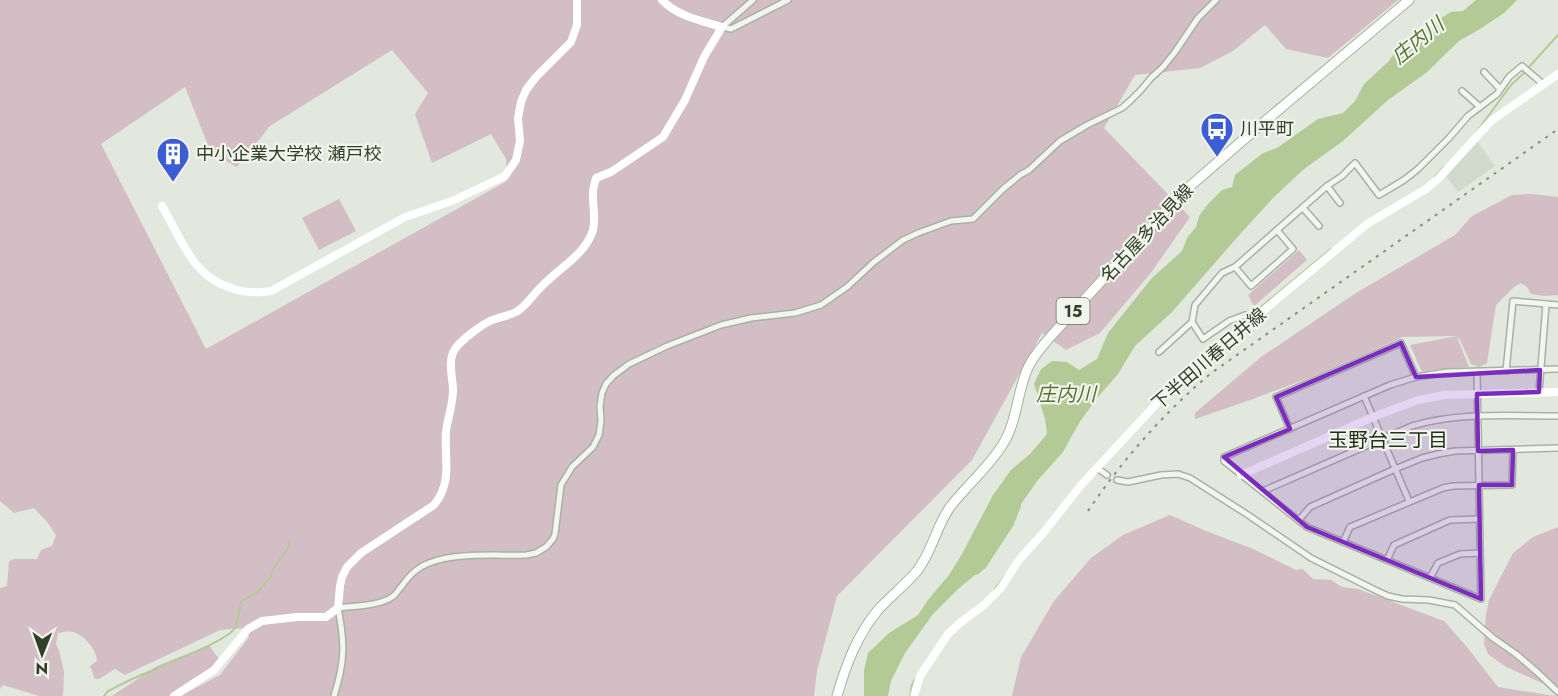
<svg xmlns="http://www.w3.org/2000/svg" width="1558" height="696" viewBox="0 0 1558 696" font-family="Jost,'Noto Sans JP',sans-serif">
<rect width="100%" height="100%" fill="#e2e8dd"/>
<path fill="#d1dacb" d="M 1477,141 L 1495,166 L 1458,192 L 1446,176 Z"/>
<g fill="#d2bec4" fill-rule="evenodd">
<path d="M 0,0 L 1398,0 L 1328,58 L 1286,49 L 1265,25 L 1233,51 L 1200,68 L 1135,75 L 1104,128 L 1190,217 L 1150,274 L 1100,333 L 1066,350 L 1042,333 L 972,460 L 837,596 L 817,671 L 814,696 L 180,696 L 220,675 L 249,637 L 245,628 L 220,630 L 125,675 L 115,669 L 99,679 L 95,679 L 90,666 L 97,661 C 97,650 84,635 73,632 C 68,631 63,632 58,633 L 56,644 L 59,651 L 64,672 L 63,696 L 39,696 L 3,685 L 0,689 L 0,588 L 7,586 L 9,561 L 14,559 L 37,559 L 41,550 L 52,546 L 56,535 L 48,523 L 34,508 L 14,513 L 0,501 ZM 392,50 L 428,93 L 415,114 L 432,163 L 491,134 L 506,159 L 507,181 L 206,349 L 101,144 L 185,87 L 211,153 L 237,167 L 270,126 Z"/>
<path d="M 1531,194 L 1558,197 L 1558,295 L 1545,296 L 1531,294 L 1527,287 L 1521,283 L 1514,287 L 1496,305 L 1487,363 L 1479,367 L 1471,364 L 1460,340 L 1457,337 L 1469,367 L 1444,369 L 1422,372 L 1410,345 L 1457,336 L 1403,337 L 1314,376 L 1253,399 L 1195,419 L 1195,413 L 1261,357 L 1356,293 L 1455,235 L 1472,216 L 1512,195 Z"/>
<path d="M 339,199 L 356,231 L 319,250 L 302,218 Z"/>
<path d="M 1299,250 L 1307,260 L 1254,306 L 1248,295 Z"/>
<path d="M 1170,515 L 1206,531 L 1253,549 L 1296,570 L 1303,569 L 1313,579 L 1331,580 L 1342,587 L 1358,589 L 1444,621 L 1467,647 L 1498,687 L 1555,696 L 1012,696 L 1021,657 L 1054,601 L 1091,558 L 1123,535 Z"/>
<path d="M 1558,527 L 1558,690 L 1506,667 L 1488,654 L 1484,644 L 1486,614 L 1489,600 L 1513,553 L 1533,537 Z"/>
<path d="M 209,645 L 219,659 L 212,668 L 170,696 L 112,696 L 157,666 Z"/>
</g>
<path fill="#b3ca96" d="M 1476,0 L 1517,0 L 1504,13 L 1480,29 L 1459,41 L 1426,73 L 1388,100 L 1343,141 L 1304,169 L 1274,197 L 1241,233 L 1172,312 L 1135,346 L 1118,374 L 1097,398 L 1079,423 L 1063,452 L 1038,480 L 992,545 L 976,574 L 957,590 L 933,614 L 905,653 L 891,681 L 888,696 L 864,696 L 864,670 L 868,653 L 889,633 L 918,615 L 928,600 L 949,575 L 962,554 L 993,495 L 1011,470 L 1030,454 L 1047,434 L 1045,419 L 1034,384 L 1041,369 L 1052,361 L 1067,362 L 1079,370 L 1097,359 L 1108,333 L 1151,279 L 1182,251 L 1187,238 L 1196,227 L 1199,216 L 1208,204 L 1222,190 L 1232,187 L 1235,175 L 1263,153 L 1277,148 L 1318,119 L 1343,113 L 1355,101 L 1364,84 L 1389,61 L 1400,45 L 1408,44 L 1426,31 L 1436,21 L 1451,12 L 1463,11 Z"/>
<g fill="none" stroke-linecap="round" stroke-linejoin="round">
<g stroke="#b3ca96" stroke-width="2">
<path d="M 1529,67 L 1558,35"/>
<path d="M 1475,134 L 1511,85 L 1524,73"/>
<path d="M 1434,178 L 1444,167"/>
<path d="M 1250,316 L 1331,249"/>
<path d="M 1173,381 L 1245,321"/>
<path d="M 994,590 L 1005,575"/>
<path d="M 104,696 L 108,691 C 120,685 133,678 146,673 C 163,665 225,642 234,629 C 239,621 239,610 241,602 L 257,592 L 270,578 L 273,569 L 289,546 L 289,541"/>
<path d="M 910,696 L 912,685 L 915,679"/>
</g>
<path stroke="#b3ca96" stroke-width="12" d="M 975,569 L 981,564 L 1008,523 L 1015,505"/>
<g stroke="#a9b2a2" stroke-width="8">
<g id="street">
<path d="M 722,27 L 731,29 L 788,0"/>
<path d="M 722,27 L 753,0"/>
<path d="M 1484,72 L 1500,89"/>
<path d="M 1462,91 L 1480,107"/>
<path d="M 1327,186 L 1340,203"/>
<path d="M 1303,208 L 1319,226"/>
<path d="M 1235,267 L 1251,286 L 1293,249 L 1277,230"/>
<path d="M 1192,322 L 1203,339 L 1229,321 L 1245,315 L 1250,321"/>
<path d="M 1159,352 L 1192,322 L 1195,305 L 1222,273 L 1235,267 L 1327,186 L 1342,176 L 1355,163 L 1379,195 L 1404,180 L 1418,169 L 1449,138 L 1468,116 L 1497,94 L 1509,77 L 1522,66 L 1543,84"/>
<path d="M 1477,371 L 1481,599 L 1307,527 L 1224,461 L 1224,457 L 1390,385 L 1416,377 L 1447,372 L 1558,369"/>
<path d="M 1506,371 L 1513,301 L 1558,305"/>
<path d="M 1539,392 L 1546,304"/>
<path d="M 1364,396 L 1409,501"/>
<path d="M 1290,429 L 1276,397 L 1401,343 L 1416,377"/>
<path d="M 1097,468 L 1107,475"/>
<path d="M 1117,480 L 1128,482 L 1161,475 L 1178,474 L 1190,478 L 1248,515 L 1311,558 L 1377,591 L 1388,596 L 1402,599 L 1429,600 L 1455,605 L 1493,638 L 1516,654 L 1537,672 L 1558,692"/>
<path d="M 1263,491 L 1412,426 C 1459,412 1510,416 1558,416"/>
<path d="M 1299,520 L 1310,507 L 1395,469 L 1422,458 L 1438,454 L 1455,451 L 1558,448"/>
<path d="M 1343,542 L 1350,527 L 1443,488 L 1453,486 L 1512,485 L 1513,450"/>
<path d="M 1387,560 L 1394,545 L 1450,520 L 1479,519"/>
<path d="M 1430,578 L 1438,563 L 1460,554 L 1480,553"/>
<path d="M 334,696 C 345,662 345,643 338,608 C 352,606 380,606 392,597 C 396,595 398,590 401,587 C 409,576 416,568 429,563 C 454,552 498,556 526,555 L 536,553 L 546,547 L 553,539 L 555,534 L 561,485 L 572,467 L 593,447 L 599,435 L 601,421 L 600,406 L 602,393 L 606,384 L 613,376 L 629,364 L 667,346 L 721,325 L 751,318 L 795,313 L 821,305 L 847,287 L 874,262 L 903,240 L 918,233 L 951,221 L 973,219 L 1003,189 L 1020,175 L 1029,170 L 1060,141 L 1087,125 L 1122,108 L 1130,101 L 1141,90 L 1151,78 L 1163,67 L 1175,52 L 1198,18 L 1216,0"/>
</g>
</g>
<g stroke="#a7b49c" stroke-width="11">
<path id="primary" d="M 837,696 C 846,665 857,635 878,610 C 890,597 905,585 917,571 C 932,552 936,527 950,507 C 967,485 989,467 1003,444 C 1017,422 1017,393 1027,370 C 1032,357 1042,347 1051,336 L 1181,194 L 1257,128 L 1409,0"/>
</g>
<use href="#street" stroke="#f3f6f0" stroke-width="5"/>
<g stroke="#fff" stroke-width="8">
<path d="M 162,206 C 173,225 182,246 195,263 C 213,286 243,296 271,291 L 405,217 L 452,201 L 505,176 L 516,160 L 520,141 L 518,118 L 521,102 L 526,90 L 536,77 L 571,42 L 577,25 L 577,0"/>
<path d="M 1241,475 L 1373,417 L 1418,400 L 1445,395 L 1558,392"/>
<path d="M 174,696 L 214,670 L 248,629 L 262,621 L 297,617 L 326,617 L 338,608 L 340,586 L 342,577 L 347,567 L 361,553 L 434,505 C 453,482 444,458 446,431 C 448,417 453,404 453,390 C 453,377 447,361 455,349 C 461,340 480,326 490,321 C 499,317 508,316 516,312 C 527,306 533,294 542,286 C 559,268 583,256 592,233 C 597,220 592,205 593,192 C 593,187 595,183 596,178 L 611,172 L 663,137 L 685,100 L 704,57 L 722,27 C 702,21 677,16 662,0"/>
<path d="M 914,696 L 920,676 L 948,634 L 961,622 L 984,605 L 1000,589 L 1019,560 L 1044,532 L 1082,484 L 1172,387 L 1367,224 L 1426,189 L 1439,178 L 1491,121 L 1558,74"/>
</g>
<use href="#primary" stroke="#fff" stroke-width="9"/>
<path stroke="#839276" stroke-width="2" stroke-dasharray="3 6" stroke-linecap="butt" d="M 1088,511 C 1124,458 1162,415 1210,374 L 1558,129"/>
</g>
<path fill="#7b2cbf" fill-opacity="0.2" stroke="#7b2cbf" stroke-width="4.5" stroke-linejoin="round" d="M 1401,343 L 1416,377 L 1540,370 L 1539,392 L 1477,394 L 1478,451 L 1513,450 L 1512,485 L 1479,485 L 1481,599 L 1307,527 L 1224,457 L 1290,429 L 1276,397 Z"/>
<defs>
<g id="bus-pin" transform="scale(1.725)"><path d="M0 17L-7.5 6A9.5 9.5 0 1 1 7.5 6Z" fill="#3c5dd3" stroke="#f1f5ed"/><path d="M-5-6H5V4H4V6H2V4H-2V6H-4V4H-5ZM-3.5-4V0h7V-4ZM-3.5 1.2v1.5H-2V1.2ZM2 1.2v1.5H3.5V1.2Z" fill="#fff"/></g>
<g id="building-pin" transform="scale(1.725)"><path d="M0 17L-7.5 6A9.5 9.5 0 1 1 7.5 6Z" fill="#3c5dd3" stroke="#f1f5ed"/><path d="M-4-6H4V6H1V3H-1V6H-4ZM-2.5-4.3h1.7v1.8h-1.7ZM.8-4.3h1.7v1.8H.8ZM-2.5-1h1.7V.8h-1.7ZM.8-1h1.7V.8H.8Z" fill="#fff"/></g>
</defs>
<g fill-rule="evenodd">
<use href="#bus-pin" x="1217" y="129"/>
<use href="#building-pin" x="173" y="154"/>
</g>
<g text-anchor="middle" dominant-baseline="central" stroke-width="4.5" stroke-linejoin="round" paint-order="stroke">
<rect fill="#f1f5ed" stroke="#6b7662" stroke-width="1.5" x="1056.5" y="298" width="33" height="26" rx="4.5"/>
<g font-size="16" font-weight="bold" fill="#313f26">
<text x="1073" y="311">15</text>
</g>
<g font-size="18" fill="#313f26" stroke="#f1f5ed" text-anchor="start">
<text x="1240" y="129">川平町</text>
<text x="196" y="154">中小企業大学校 瀬戸校</text>
</g>
<g font-size="18" fill="#313f26" stroke="#f1f5ed">
<text transform="translate(1147 233) rotate(-47)">名古屋多治見線</text>
<text transform="translate(1209 359) rotate(-41)">下半田川春日井線</text>
</g>
<g font-size="20" font-style="italic" fill="#53742f" stroke="#f1f5ed">
<text transform="translate(1418 41) rotate(-39)">庄内川</text>
<text x="1066" y="394">庄内川</text>
</g>
<g font-size="20" fill="#223018" stroke="#f1f5ed">
<text x="1388" y="440">玉野台三丁目</text>
</g>
</g>
<g transform="translate(42 654) rotate(181)" stroke="#f1f5ed" stroke-width="4.5" paint-order="stroke">
<path d="M0-4.5L10 22L0 15L-10 22Z" fill="#313f26"/>
<text y="-9" font-size="16" font-weight="bold" text-anchor="middle" fill="#313f26">N</text>
</g>
</svg>
